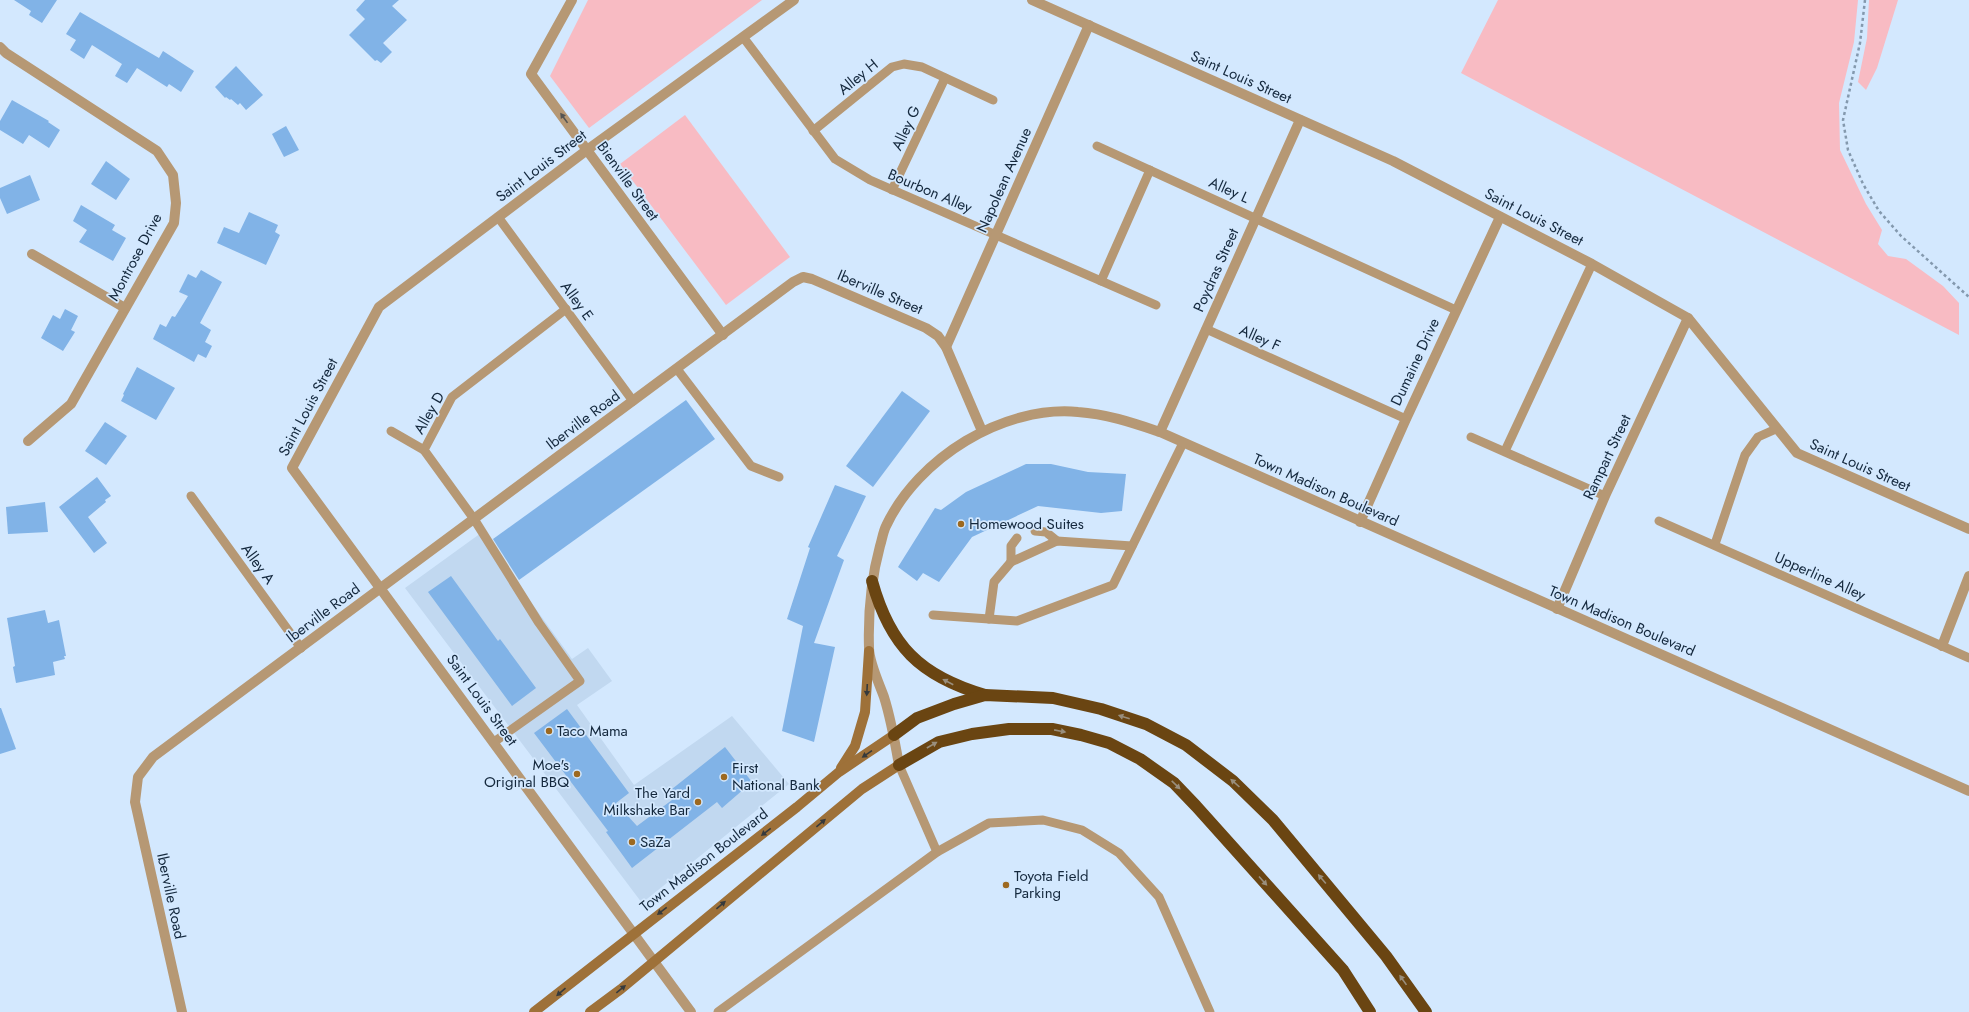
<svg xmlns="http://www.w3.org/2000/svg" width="1969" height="1012" viewBox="0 0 1969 1012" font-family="Jost,sans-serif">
<rect width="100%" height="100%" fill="#d3e8fe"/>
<path fill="#c1d8f0" d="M 481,533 L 572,659 L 588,648 L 612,681 L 577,705 L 634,785 L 732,716 L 789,784 L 642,903 L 405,588 Z"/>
<g fill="#f8bbc3">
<path d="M 588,0 L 762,0 L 589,128 L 550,76 Z"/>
<path d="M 1498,0 L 1858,0 L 1854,42 L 1839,103 L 1840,150 L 1866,204 L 1882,230 L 1878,244 L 1888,256 L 1906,259 L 1943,286 L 1959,303 L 1959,335 L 1461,73 Z"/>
<path d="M 1869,0 L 1898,0 L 1877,68 L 1866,90 L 1858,82 L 1867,38 Z"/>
<path d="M 685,115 L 790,257 L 726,305 L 620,164 Z"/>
</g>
<g fill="#81b3e7">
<path d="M 14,0 L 57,0 L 42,23 L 29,15 L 31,11 Z"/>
<path d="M 365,0 L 399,0 L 392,6 L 407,20 L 383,43 L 392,52 L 381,63 L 377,60 L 375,61 L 349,35 L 365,19 L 356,10 Z"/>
<path d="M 80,12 L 159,58 L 163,51 L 194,71 L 181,92 L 169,84 L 167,87 L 137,68 L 127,83 L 115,76 L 122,64 L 92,45 L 84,59 L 70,50 L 76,40 L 66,34 Z"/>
<path d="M 236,66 L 263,95 L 246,110 L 240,103 L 238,105 L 231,99 L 230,100 L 226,97 L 225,98 L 215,87 Z"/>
<path d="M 12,100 L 49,121 L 48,122 L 60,130 L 49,148 L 29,135 L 23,144 L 0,130 L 0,121 Z"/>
<path d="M 286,126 L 299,150 L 284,157 L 272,134 Z"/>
<path d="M 106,161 L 130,179 L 116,200 L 91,184 Z"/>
<path d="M 30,175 L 40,200 L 7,214 L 0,198 L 0,188 Z"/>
<path d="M 81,205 L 115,225 L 112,230 L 126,238 L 113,261 L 79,242 L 87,230 L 73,221 Z"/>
<path d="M 249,212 L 278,225 L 275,232 L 280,235 L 266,265 L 217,243 L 224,227 L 239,233 Z"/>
<path d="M 201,270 L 222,282 L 200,323 L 211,330 L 205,342 L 212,346 L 206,358 L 198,354 L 194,362 L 153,339 L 160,324 L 166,327 L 172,316 L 175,317 L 188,296 L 179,292 L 188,274 L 196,278 Z"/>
<path d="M 65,309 L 78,316 L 71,330 L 75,332 L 63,351 L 41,338 L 53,315 L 60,319 Z"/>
<path d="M 137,367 L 175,388 L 156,420 L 121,401 L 124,395 L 123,394 Z"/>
<path d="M 902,391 L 930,411 L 873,487 L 846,466 Z"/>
<path d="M 686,400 L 715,439 L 519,580 L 493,539 Z"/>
<path d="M 105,422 L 127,436 L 106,465 L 85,451 Z"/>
<path d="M 1026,464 L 1051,464 L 1088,472 L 1126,474 L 1122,511 L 1101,513 L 1038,506 L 972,537 L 939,582 L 923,573 L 917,581 L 898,567 L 935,508 L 941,510 L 966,492 Z"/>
<path d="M 97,477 L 111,496 L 105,500 L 106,502 L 88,517 L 107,543 L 94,553 L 59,507 Z"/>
<path d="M 835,485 L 866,496 L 837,556 L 844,560 L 814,643 L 835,647 L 814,742 L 782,731 L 803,626 L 787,619 L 810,548 L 808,547 Z"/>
<path d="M 45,502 L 48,532 L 8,534 L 6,507 Z"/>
<path d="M 451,576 L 498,641 L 500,639 L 536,688 L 512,706 L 428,592 Z"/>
<path d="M 45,610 L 48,623 L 59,620 L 66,656 L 64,656 L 65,659 L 53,662 L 55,675 L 16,683 L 13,667 L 15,666 L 7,618 Z"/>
<path d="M 0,708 L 1,708 L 16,749 L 0,754 Z"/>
<path d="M 567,709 L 629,793 L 616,803 L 637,826 L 672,800 L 667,793 L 725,747 L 752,782 L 722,808 L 717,802 L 632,868 L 606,832 L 608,831 L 534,733 Z"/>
</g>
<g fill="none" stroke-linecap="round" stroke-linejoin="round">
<path stroke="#8499ae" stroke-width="2.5" stroke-dasharray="3 3" stroke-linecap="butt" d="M 1865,0 L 1860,43 L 1843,120 L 1848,150 L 1863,184 L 1879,211 L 1901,236 L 1969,297"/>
<g stroke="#b69874" stroke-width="9">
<path d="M 743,37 L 835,159 L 870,180 L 1156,305"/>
<path d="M 813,131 L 892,67 L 904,64 L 922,67 L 993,100"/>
<path d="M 1097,146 L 1456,310"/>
<path d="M 892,190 L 945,78"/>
<path d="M 498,217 L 633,401"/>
<path d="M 1101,281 L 1150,170"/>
<path d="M 1206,329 L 1406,419"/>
<path d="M 677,369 L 751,466 L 779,477"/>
<path d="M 391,431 L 424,450"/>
<path d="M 1471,437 L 1605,496"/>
<path d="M 1505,451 L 1592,264"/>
<path d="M 191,496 L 301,648"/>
<path d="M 1659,521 L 1969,658"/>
<path d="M 1035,531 L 1046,532 L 1057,541"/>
<path d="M 1715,544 L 1745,455 L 1758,437 L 1776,429"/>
<path d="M 1011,562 L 1011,546 L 1017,538"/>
<path d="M 933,615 L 1017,621 L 1113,585 L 1183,443"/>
<path d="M 989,619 L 994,582 L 1011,562 L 1057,541 L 1132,546"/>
<path d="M 494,742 L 580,681 L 539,623 L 474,519 L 424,450 L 452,397 L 566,309"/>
<path d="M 899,765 L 937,852"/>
<path d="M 718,1012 L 937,852 L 989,823 L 1043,820 L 1082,830 L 1119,853 L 1159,897 L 1210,1012"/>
</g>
<g stroke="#b69874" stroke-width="10">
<path d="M 572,0 L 531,74 L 723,335"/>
<path d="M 1032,0 L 1393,161 L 1592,264 L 1688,318 L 1797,453 L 1969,529"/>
<path d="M 0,47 L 6,53 L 157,151 L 173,175 L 176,203 L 174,223 L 71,404 L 28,441"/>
<path d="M 32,254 L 125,308"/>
<path d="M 946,347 L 1089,25"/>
<path d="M 1160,432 L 1300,120"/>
<path d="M 1360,522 L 1406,419 L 1500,217"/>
<path d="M 1557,609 L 1605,496 L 1688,318"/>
<path d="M 1942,646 L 1969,576"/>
<path d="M 182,1012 L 135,802 L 138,777 L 153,757 L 793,282 L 803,277 L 812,279 L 926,328 L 938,336 L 946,347 L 982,431"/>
<path d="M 691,1012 L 292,468 L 379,307 L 587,150 L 794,0"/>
</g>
<path stroke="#b69874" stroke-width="10" d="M 899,765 C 895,742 891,719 884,697 C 879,683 869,662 869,648 C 868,614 871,579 880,546 C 882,540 883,532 886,526 C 918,458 1003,405 1078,412 C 1107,414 1133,423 1160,432 L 1969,791"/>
<g stroke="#9e7139" stroke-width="10">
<path d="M 841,768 L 855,746 L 865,712 L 869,651"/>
<path d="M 534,1012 L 797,807 L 839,772 L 894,735"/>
<path d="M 590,1012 L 621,989 L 862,789 L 899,765"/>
</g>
<g stroke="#6a4512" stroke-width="12">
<path d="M 872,581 C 890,646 920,676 985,695"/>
<path d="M 894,735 L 917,718 L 954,704 L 985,695 L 1053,698 L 1101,709 L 1146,724 L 1186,745 L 1233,781 L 1273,820 L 1386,956 L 1426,1012"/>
<path d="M 899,765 L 939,742 L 972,734 L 1009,729 L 1052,729 L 1081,735 L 1109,743 L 1140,759 L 1174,783 L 1196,806 L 1343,970 L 1370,1012"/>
</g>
</g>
<defs><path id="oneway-solid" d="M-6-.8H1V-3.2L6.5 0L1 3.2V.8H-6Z"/></defs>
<use fill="#555553" href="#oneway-solid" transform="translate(564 118) rotate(-126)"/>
<g fill="#998e7c">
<use href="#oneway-solid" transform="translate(948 682) rotate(-152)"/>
<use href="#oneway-solid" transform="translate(1124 717) rotate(-162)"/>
<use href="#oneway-solid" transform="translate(1060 731) rotate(11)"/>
<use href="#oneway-solid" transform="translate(932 745) rotate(-30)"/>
<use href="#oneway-solid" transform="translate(1235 783) rotate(-138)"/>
<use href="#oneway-solid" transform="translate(1176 785) rotate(44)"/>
<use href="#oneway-solid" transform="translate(1322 879) rotate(-130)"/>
<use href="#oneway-solid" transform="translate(1263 881) rotate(48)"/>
<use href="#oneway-solid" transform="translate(1403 980) rotate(-125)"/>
</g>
<g fill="#363a3c">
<use href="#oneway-solid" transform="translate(867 690) rotate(93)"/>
<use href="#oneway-solid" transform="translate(867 754) rotate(146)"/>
<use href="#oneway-solid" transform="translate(821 823) rotate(-40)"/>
<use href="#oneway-solid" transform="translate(766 832) rotate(142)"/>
<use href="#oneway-solid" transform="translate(721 905) rotate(-40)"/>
<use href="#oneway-solid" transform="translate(662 911) rotate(142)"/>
<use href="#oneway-solid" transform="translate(621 989) rotate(-39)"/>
<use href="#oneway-solid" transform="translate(561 992) rotate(139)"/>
</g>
<g fill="#9d6920" stroke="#d3e8fe" stroke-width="1.5">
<circle cx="961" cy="524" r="4"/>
<circle cx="549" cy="731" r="4"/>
<circle cx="577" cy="774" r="4"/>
<circle cx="724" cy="777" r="4"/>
<circle cx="698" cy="802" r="4"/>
<circle cx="632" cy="842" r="4"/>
<circle cx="1006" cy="885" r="4"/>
</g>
<g text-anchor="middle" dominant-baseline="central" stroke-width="3.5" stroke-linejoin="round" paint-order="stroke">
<g font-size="15" fill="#14283d" stroke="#d3e8fe">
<text transform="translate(858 77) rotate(-39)">Alley H</text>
<text transform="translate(1241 77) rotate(24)">Saint Louis Street</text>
<text transform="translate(906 128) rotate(-65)">Alley G</text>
<text transform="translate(541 166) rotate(-37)">Saint Louis Street</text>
<text transform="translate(1004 180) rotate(-66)">Napolean Avenue</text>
<text transform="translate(628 181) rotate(54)">Bienville Street</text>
<text transform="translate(1229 190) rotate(24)">Alley L</text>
<text transform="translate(930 191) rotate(23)">Bourbon Alley</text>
<text transform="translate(1534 217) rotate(27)">Saint Louis Street</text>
<text transform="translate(135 257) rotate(-62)">Montrose Drive</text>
<text transform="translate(1216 270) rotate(-66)">Poydras Street</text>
<text transform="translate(880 292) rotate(23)">Iberville Street</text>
<text transform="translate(577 301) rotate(54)">Alley E</text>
<text transform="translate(1260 338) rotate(24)">Alley F</text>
<text transform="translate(1415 362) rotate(-65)">Dumaine Drive</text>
<text transform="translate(308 407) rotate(-62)">Saint Louis Street</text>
<text transform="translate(429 413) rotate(-60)">Alley D</text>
<text transform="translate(583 420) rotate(-37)">Iberville Road</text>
<text transform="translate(1607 457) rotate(-65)">Rampart Street</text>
<text transform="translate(1860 465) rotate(24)">Saint Louis Street</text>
<text transform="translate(1326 490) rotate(24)">Town Madison Boulevard</text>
<text transform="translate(258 564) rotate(54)">Alley A</text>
<text transform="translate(1820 576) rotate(24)">Upperline Alley</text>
<text transform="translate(323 613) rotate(-37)">Iberville Road</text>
<text transform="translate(1622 621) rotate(23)">Town Madison Boulevard</text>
<text transform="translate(482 700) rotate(54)">Saint Louis Street</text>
<text transform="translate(704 860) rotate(-38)">Town Madison Boulevard</text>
<text transform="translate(171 896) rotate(78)">Iberville Road</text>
</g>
<g font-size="15" fill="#14283d" stroke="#d3e8fe" text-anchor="start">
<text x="969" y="524">Homewood Suites</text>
<text x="557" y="731">Taco Mama</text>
<text x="569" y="765" text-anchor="end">Moe's<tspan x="569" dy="17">Original BBQ</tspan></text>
<text x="732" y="768">First<tspan x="732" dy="17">National Bank</tspan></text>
<text x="690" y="793" text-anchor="end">The Yard<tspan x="690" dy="17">Milkshake Bar</tspan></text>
<text x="640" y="842">SaZa</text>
<text x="1014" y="876">Toyota Field<tspan x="1014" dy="17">Parking</tspan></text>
</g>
</g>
</svg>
